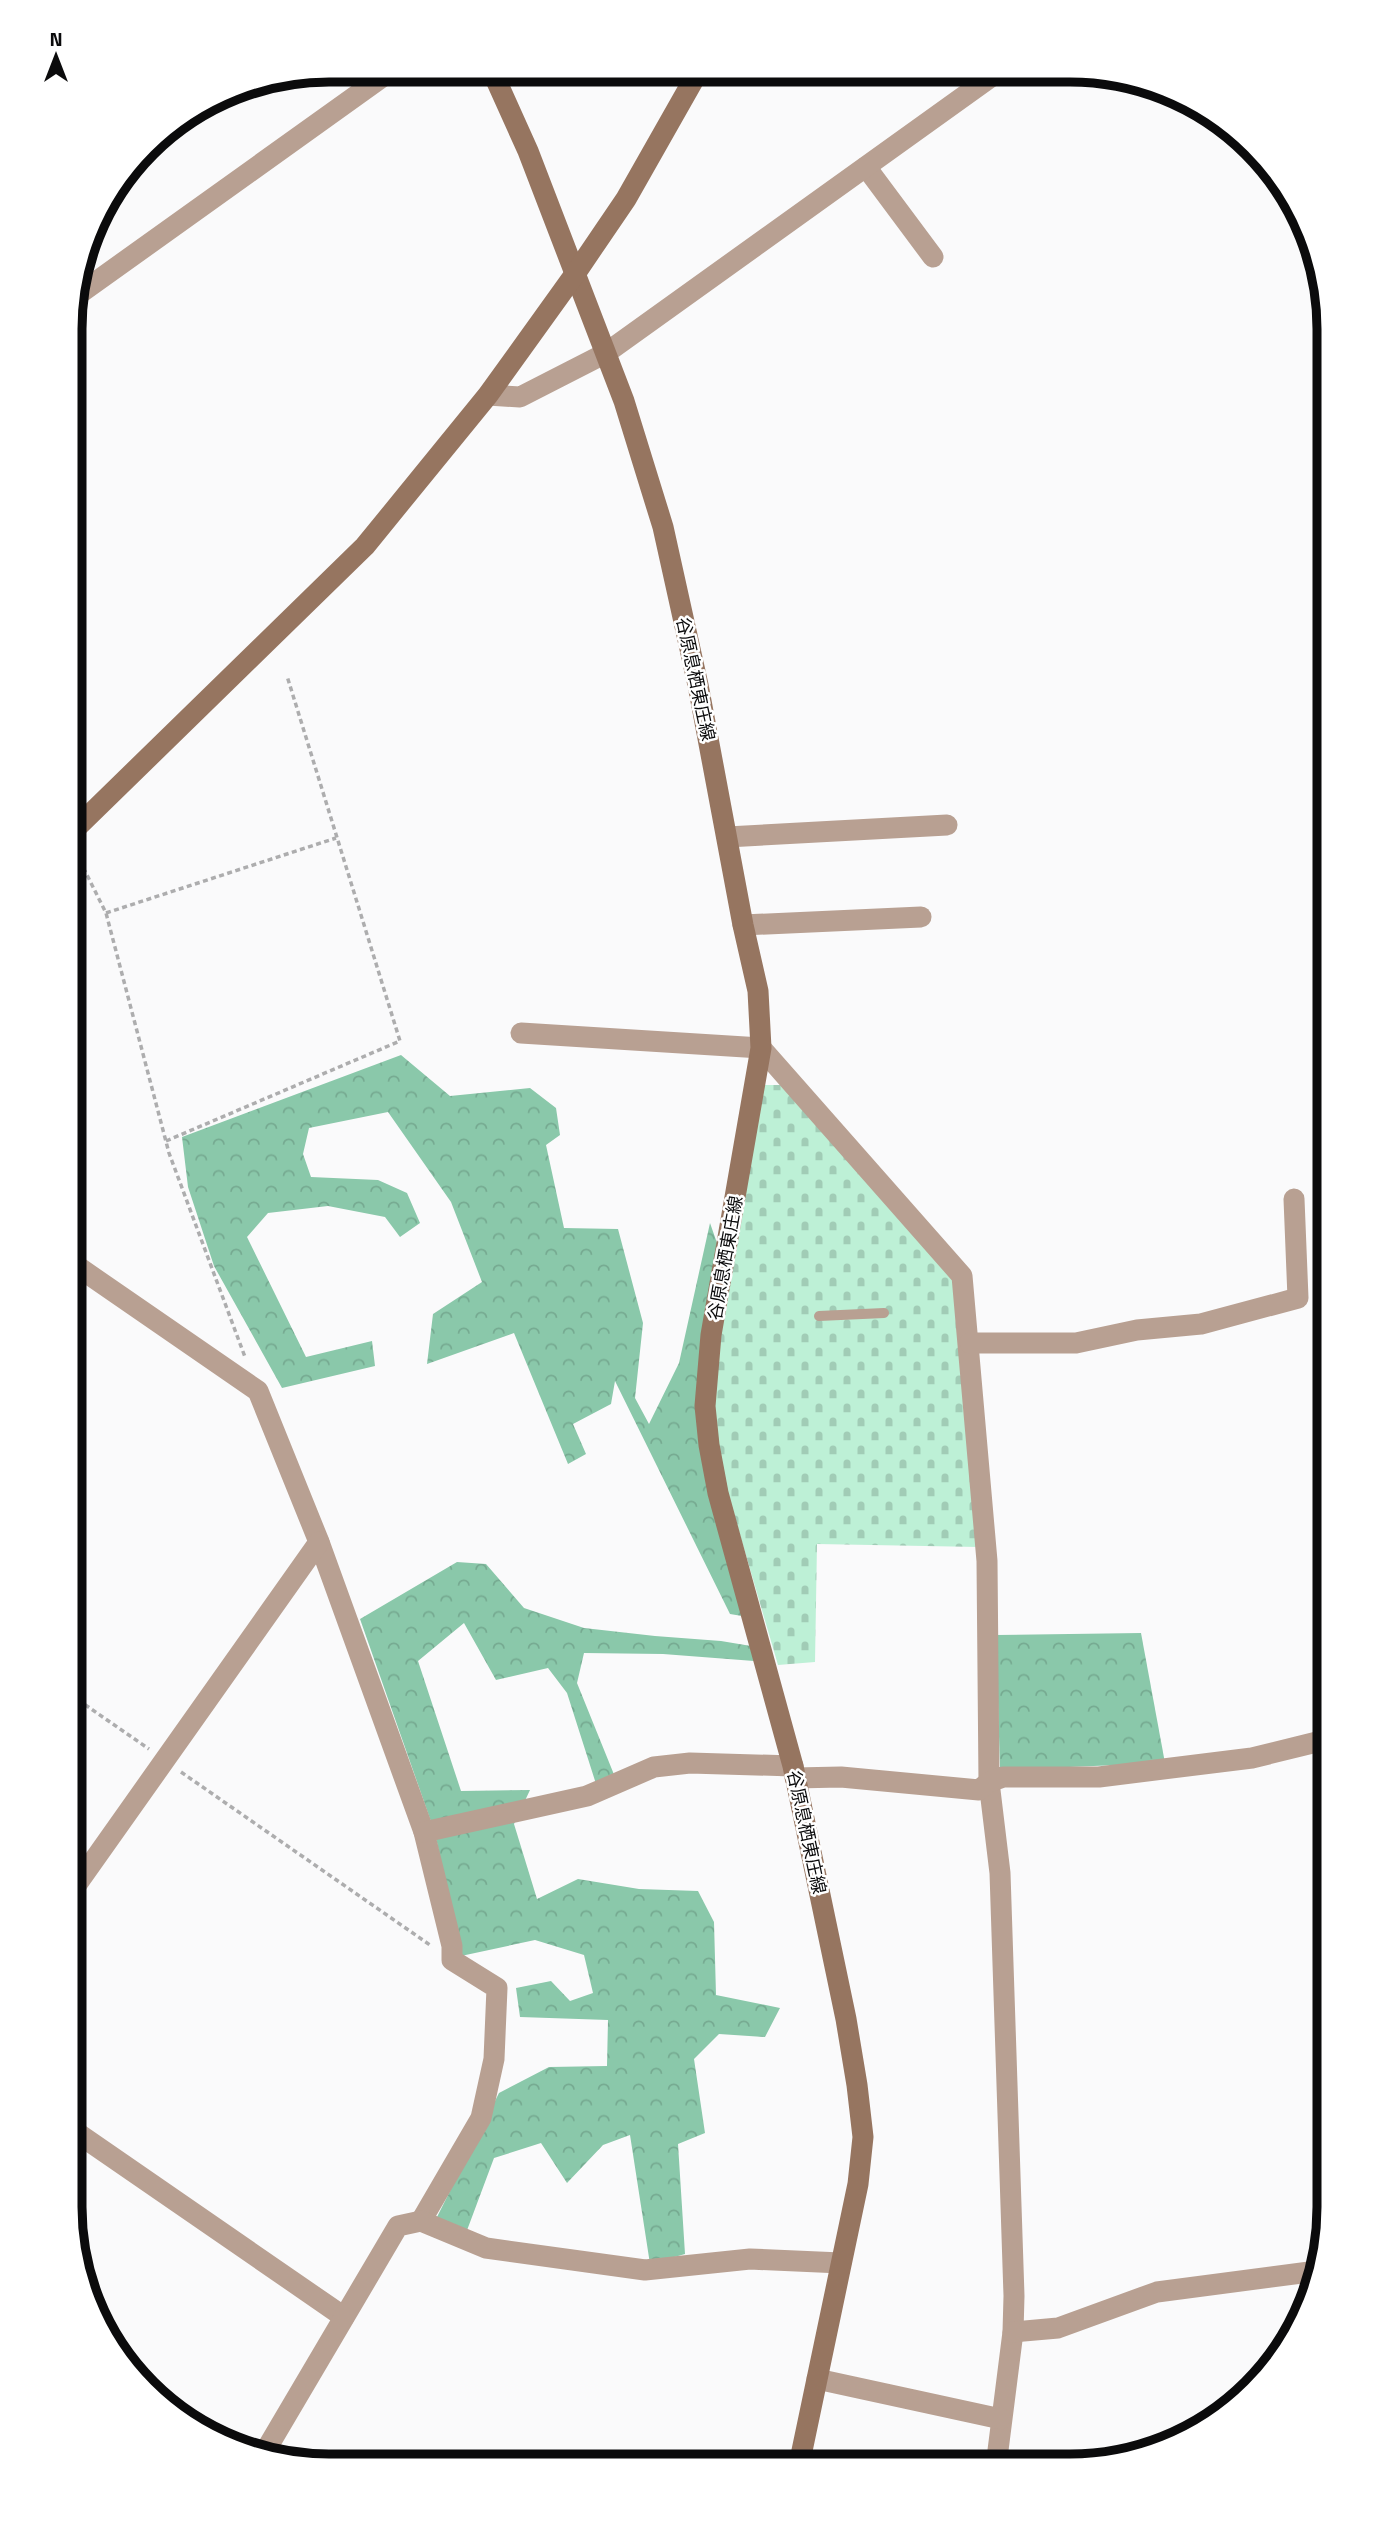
<svg xmlns="http://www.w3.org/2000/svg" width="1399" height="2536" viewBox="0 0 1399 2536" font-family="'Titillium Web','Noto Sans JP',sans-serif">
<defs>
<pattern id="forest-crowns" width="20" height="18" patternUnits="userSpaceOnUse" patternTransform="scale(1.75)"><rect width="20" height="18" fill="#8ac8aa"/><path d="M2 6a3 3 0 1 1 6 0M12 15a3 3 0 1 1 6 0" fill="none" stroke="#76aa91"/></pattern>
<pattern id="cemetery-stones" width="16" height="16" patternUnits="userSpaceOnUse" patternTransform="scale(1.75)"><rect width="16" height="16" fill="#bdf0d6"/><path d="M2 7V4a2 2 0 0 1 4 0v3zM10 15v-3a2 2 0 0 1 4 0v3z" fill="#a1ccb6"/></pattern>
</defs>
<rect width="100%" height="100%" fill="#fafafb"/>
<g fill="url(#forest-crowns)">
<path d="M 401,1055 L 450,1096 L 530,1088 L 556,1108 L 560,1135 L 546,1145 L 564,1228 L 618,1229 L 643,1323 L 635,1398 L 649,1424 L 679,1363 L 710,1223 L 717,1243 L 742,1616 L 730,1614 L 615,1381 L 611,1404 L 573,1424 L 586,1454 L 568,1464 L 514,1333 L 427,1364 L 433,1314 L 482,1282 L 451,1202 L 388,1112 L 309,1128 L 303,1154 L 311,1177 L 378,1180 L 407,1193 L 420,1223 L 400,1237 L 385,1217 L 328,1206 L 268,1213 L 247,1237 L 306,1357 L 372,1341 L 375,1366 L 282,1388 L 214,1266 L 188,1187 L 182,1137 Z"/>
<path d="M 457,1562 L 486,1564 L 524,1608 L 584,1628 L 655,1636 L 721,1641 L 751,1646 L 754,1661 L 663,1654 L 584,1653 L 577,1683 L 615,1777 L 597,1787 L 567,1693 L 548,1668 L 496,1680 L 464,1623 L 418,1661 L 461,1791 L 530,1790 L 514,1824 L 537,1899 L 578,1879 L 639,1889 L 698,1891 L 714,1922 L 716,1995 L 780,2008 L 765,2037 L 719,2034 L 694,2059 L 705,2133 L 678,2144 L 685,2254 L 650,2264 L 630,2135 L 603,2145 L 567,2183 L 541,2143 L 494,2158 L 466,2233 L 435,2221 L 499,2093 L 549,2067 L 607,2066 L 608,2020 L 520,2017 L 516,1988 L 551,1981 L 570,2001 L 593,1993 L 584,1955 L 535,1940 L 461,1956 L 435,1833 L 360,1619 Z"/>
<path d="M 1141,1633 L 1165,1763 L 1000,1770 L 996,1635 Z"/>
</g>
<path fill="url(#cemetery-stones)" d="M 764,1085 L 788,1085 L 950,1272 L 955,1289 L 979,1547 L 817,1544 L 815,1662 L 778,1665 L 729,1497 L 719,1445 L 714,1400 L 720,1331 Z"/>
<g fill="none" stroke-linecap="round" stroke-linejoin="round">
<g stroke="#adadae" stroke-width="3.5" stroke-dasharray="5 3.5" stroke-linecap="butt">
<path d="M 1322,839 L 1329,841"/>
<path d="M 72,855 L 85,871 L 106,913 L 169,1153 L 245,1357"/>
<path d="M 106,913 L 336,838"/>
<path d="M 166,1141 L 400,1041 L 287,676"/>
<path d="M 71,1695 L 149,1749"/>
<path d="M 181,1772 L 430,1945"/>
</g>
<path stroke="#b8a092" stroke-width="10" d="M 819,1316 L 884,1313"/>
<g stroke="#b8a092" stroke-width="21">
<path d="M 866,167 L 933,257"/>
<path d="M 72,299 L 392,70"/>
<path d="M 488,395 L 520,397 L 606,353 L 995,74"/>
<path d="M 727,837 L 947,825"/>
<path d="M 743,925 L 921,917"/>
<path d="M 521,1033 L 761,1048 L 962,1276 L 987,1561 L 989,1782 L 1000,1873 L 1014,2296 L 1013,2332 L 996,2466"/>
<path d="M 71,1262 L 258,1391 L 319,1542 L 424,1832 L 452,1946 L 452,1960 L 497,1988 L 494,2059 L 481,2118 L 421,2221"/>
<path d="M 970,1343 L 1076,1343 L 1137,1330 L 1201,1324 L 1298,1298 L 1294,1199"/>
<path d="M 795,1778 L 841,1777 L 979,1790 L 989,1782 L 1003,1777 L 1099,1777 L 1252,1758 L 1329,1739"/>
<path d="M 424,1832 L 587,1796 L 654,1767 L 690,1763 L 793,1766"/>
<path d="M 70,1894 L 319,1542"/>
<path d="M 70,2128 L 344,2317"/>
<path d="M 1013,2332 L 1058,2328 L 1157,2292 L 1317,2271"/>
<path d="M 817,2379 L 1001,2419"/>
<path d="M 263,2455 L 398,2226 L 421,2221 L 486,2248 L 645,2270 L 750,2259 L 841,2263"/>
</g>
<g stroke="#967560" stroke-width="21">
<path d="M 489,71 L 496,80 L 528,151 L 624,401 L 663,527 L 698,685 L 743,925 L 758,991 L 761,1048 L 711,1335 L 705,1406 L 709,1445 L 718,1493 L 793,1766 L 846,2019 L 857,2085 L 863,2137 L 858,2184 L 799,2465"/>
<path d="M 72,832 L 365,546 L 488,395 L 575,274 L 626,199 L 698,72"/>
</g>
</g>
<g text-anchor="middle" dominant-baseline="central" stroke-width="5" stroke-linejoin="round" paint-order="stroke">
<g font-size="18" fill="#0b0b0c" stroke="#fff">
<text transform="translate(696 679) rotate(78)">谷原息栖東庄線</text>
<text transform="translate(725 1258) rotate(-80)">谷原息栖東庄線</text>
<text transform="translate(807 1832) rotate(78)">谷原息栖東庄線</text>
</g>
</g>
<path d="M0 0H1399V2536H0ZM329 82H1070A247 247 0 0 1 1317 329V2207A247 247 0 0 1 1070 2454H329A247 247 0 0 1 82 2207V329A247 247 0 0 1 329 82Z" fill="#fff" fill-rule="evenodd"/>
<path fill="none" stroke="#0b0b0c" stroke-width="9" d="M329 82H1070A247 247 0 0 1 1317 329V2207A247 247 0 0 1 1070 2454H329A247 247 0 0 1 82 2207V329A247 247 0 0 1 329 82Z"/>
<g transform="translate(56 56)" stroke="#ffffff" stroke-width="5" paint-order="stroke">
<path d="M0-5L12 26L0 18L-12 26Z" fill="#0b0b0c"/>
<text y="-10" font-size="19" font-weight="bold" text-anchor="middle" fill="#0b0b0c">N</text>
</g>
</svg>
